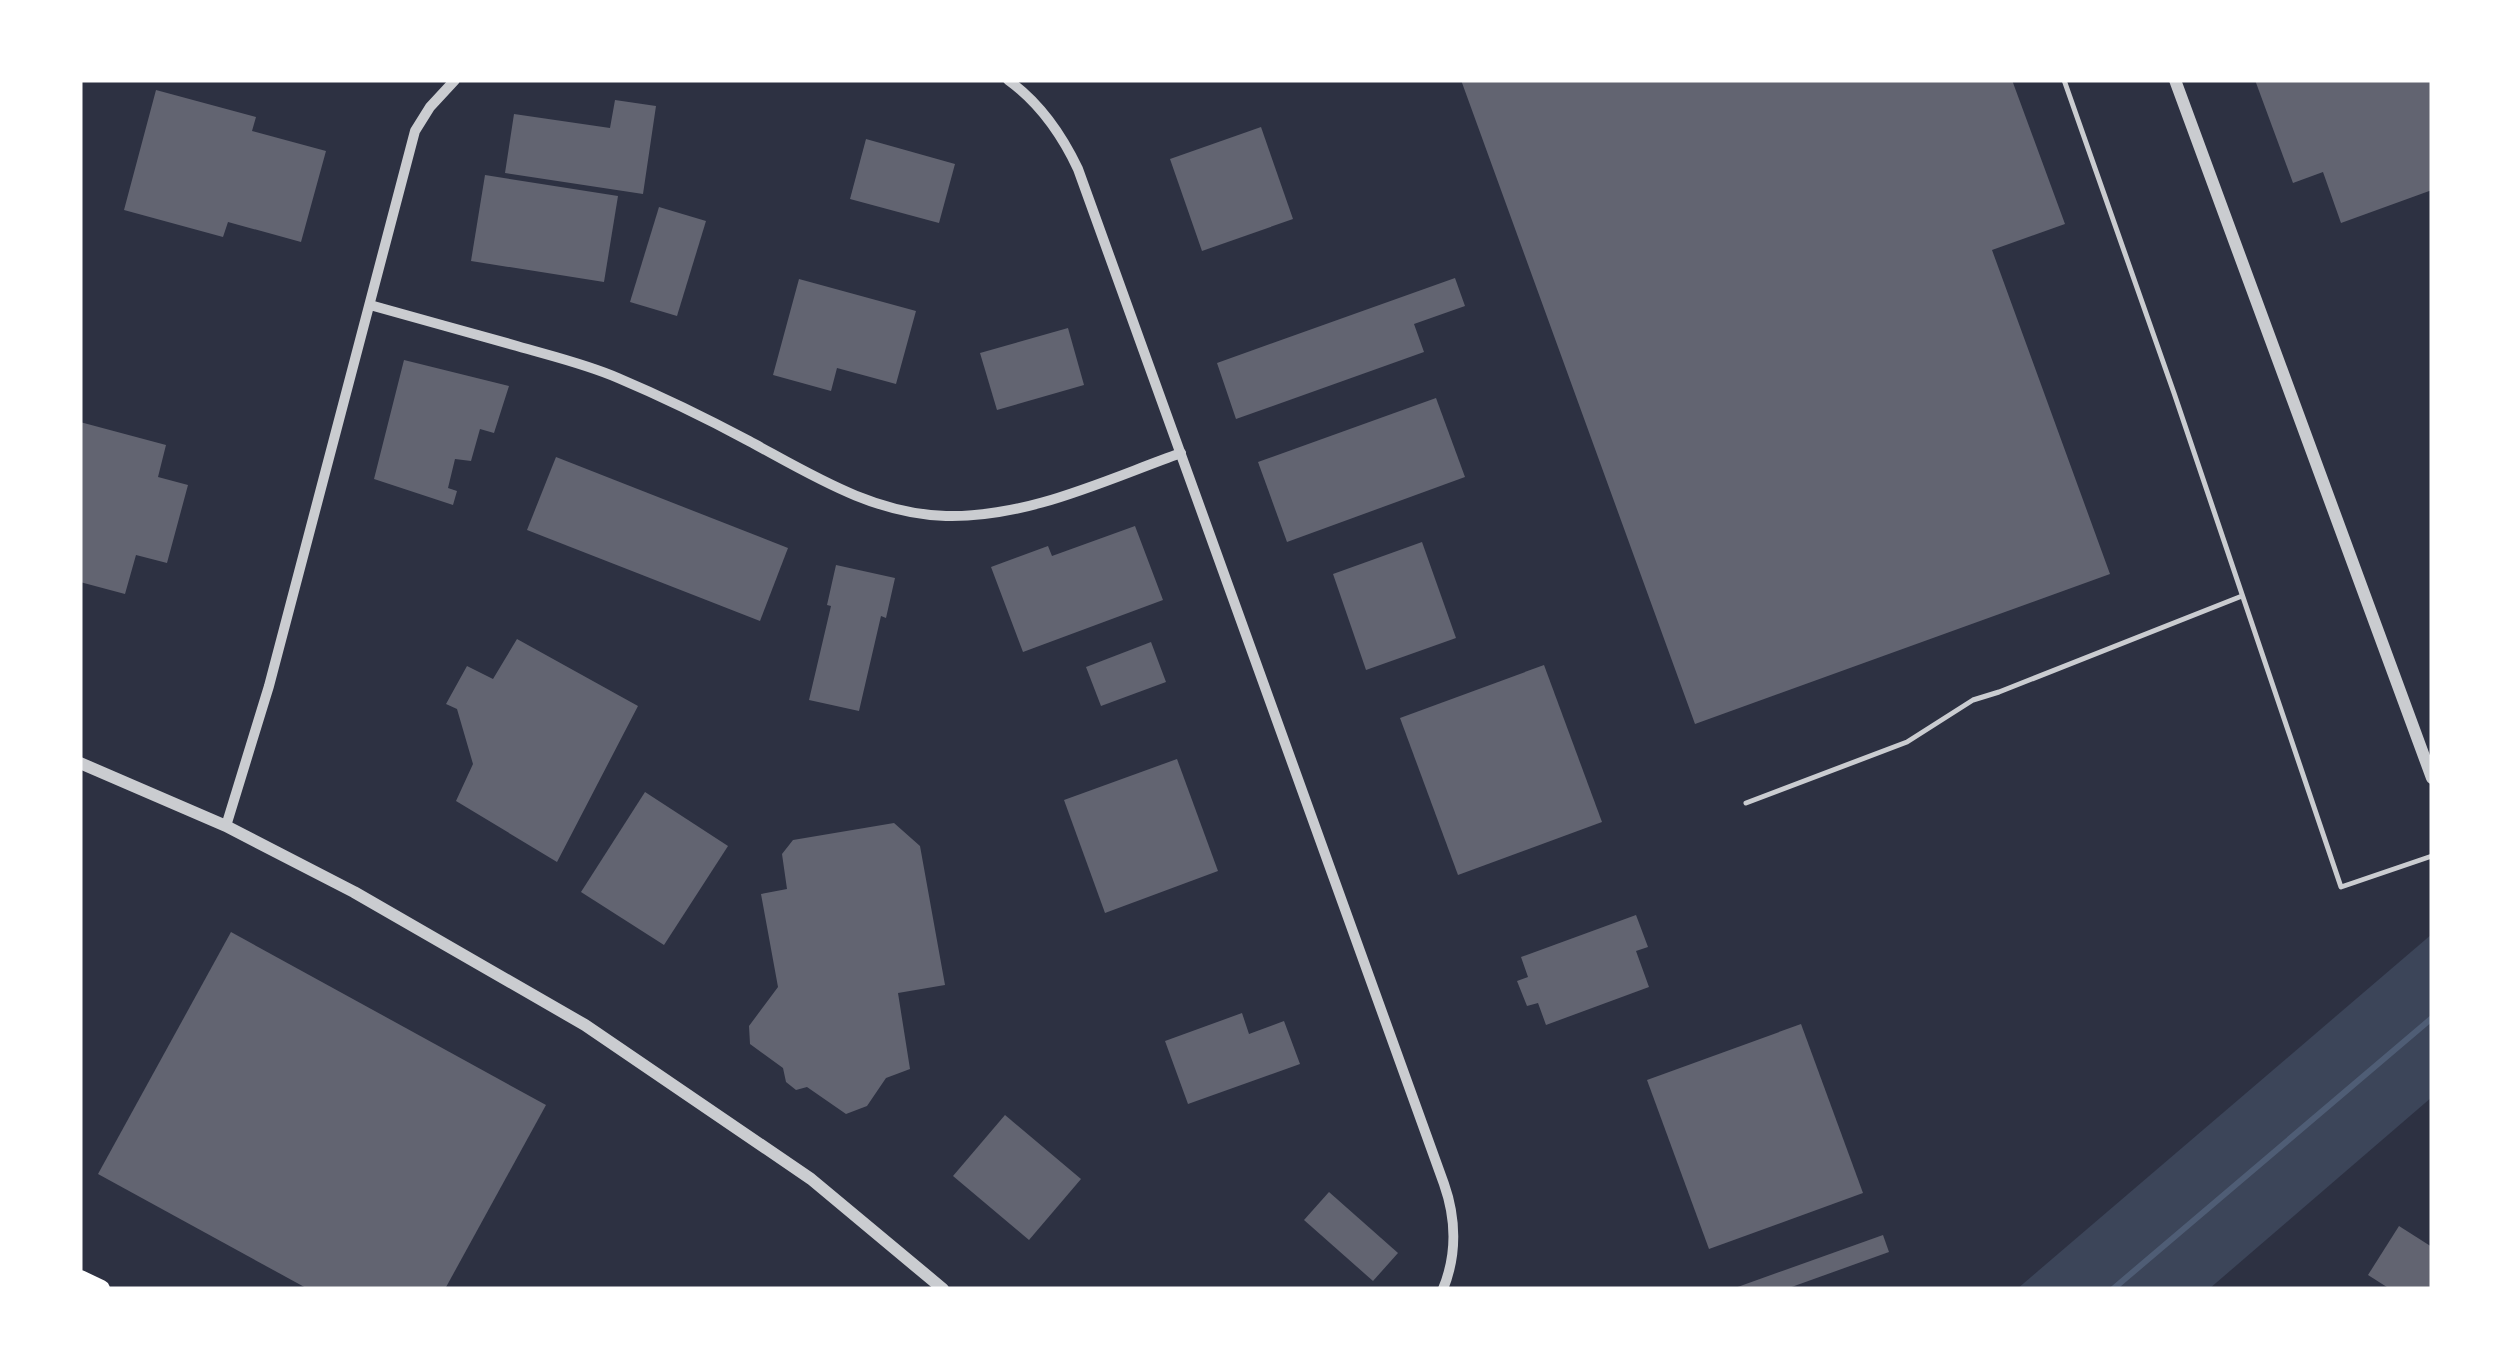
<svg xmlns="http://www.w3.org/2000/svg" width="2512" height="1369" viewBox="0 0 2512 1369" font-family="'DejaVu Sans',sans-serif">
<rect width="100%" height="100%" fill="#2d3142"/>
<path fill="#3c4559" d="M 2432,934 L 2432,1097 L 2209,1289 L 2017,1289 Z"/>
<g fill="none" stroke-linecap="round" stroke-linejoin="round">
<path stroke="#4f5d75" stroke-width="6" d="M 2113,1289 L 2432,1018"/>
</g>
<g fill="#626471">
<path d="M 1461,80 L 2012,80 L 2065,224 L 1992,250 L 2110,574 L 1695,724 Z"/>
<path d="M 2255,80 L 2432,80 L 2432,190 L 2341,223 L 2323,172 L 2293,183 Z"/>
<path d="M 156,90 L 256,117 L 252,131 L 326,151 L 301,242 L 228,222 L 223,237 L 124,210 Z"/>
<path d="M 615,100 L 656,106 L 643,194 L 505,173 L 514,114 L 610,128 Z"/>
<path d="M 1261,127 L 1293,219 L 1202,251 L 1170,159 Z"/>
<path d="M 866,139 L 955,164 L 939,223 L 850,199 Z"/>
<path d="M 485,175 L 618,196 L 604,282 L 471,261 Z"/>
<path d="M 659,207 L 706,221 L 677,316 L 630,302 Z"/>
<path d="M 1455,278 L 1465,306 L 1414,324 L 1424,352 L 1236,419 L 1217,363 Z"/>
<path d="M 799,279 L 916,311 L 896,384 L 837,368 L 831,391 L 773,375 Z"/>
<path d="M 1068,328 L 1084,385 L 997,410 L 980,353 Z"/>
<path d="M 404,360 L 509,386 L 494,433 L 480,429 L 471,461 L 455,459 L 448,488 L 457,491 L 453,505 L 374,479 Z"/>
<path d="M 1436,398 L 1465,477 L 1287,542 L 1258,462 Z"/>
<path d="M 80,422 L 166,445 L 158,477 L 188,485 L 167,563 L 136,555 L 125,594 L 80,582 Z"/>
<path d="M 556,457 L 788,548 L 760,621 L 527,530 Z"/>
<path d="M 1135,526 L 1163,600 L 1023,652 L 991,567 L 1048,546 L 1052,556 Z"/>
<path d="M 1422,542 L 1456,638 L 1366,670 L 1333,574 Z"/>
<path d="M 836,565 L 895,578 L 886,618 L 881,616 L 859,711 L 809,700 L 831,606 L 827,605 Z"/>
<path d="M 517,639 L 638,706 L 557,862 L 456,801 L 473,764 L 457,709 L 446,704 L 467,666 L 493,679 Z"/>
<path d="M 1151,642 L 1166,682 L 1101,706 L 1086,667 Z"/>
<path d="M 1544,665 L 1602,822 L 1458,875 L 1400,718 Z"/>
<path d="M 1177,759 L 1218,871 L 1105,913 L 1064,800 Z"/>
<path d="M 645,792 L 728,846 L 664,945 L 581,892 Z"/>
<path d="M 894,823 L 920,846 L 945,985 L 898,993 L 910,1069 L 886,1078 L 867,1106 L 846,1114 L 807,1087 L 796,1090 L 786,1082 L 783,1068 L 750,1044 L 749,1026 L 778,987 L 761,894 L 787,889 L 782,854 L 793,840 Z"/>
<path d="M 1636,915 L 1648,947 L 1636,951 L 1649,987 L 1546,1025 L 1538,1003 L 1527,1006 L 1517,981 L 1528,977 L 1521,957 Z"/>
<path d="M 231,932 L 546,1105 L 445,1289 L 308,1289 L 98,1174 Z"/>
<path d="M 1242,1013 L 1249,1034 L 1284,1021 L 1300,1064 L 1188,1104 L 1165,1041 Z"/>
<path d="M 1801,1024 L 1863,1193 L 1709,1249 L 1647,1080 Z"/>
<path d="M 1005,1115 L 1081,1179 L 1029,1240 L 953,1176 Z"/>
<path d="M 1329,1192 L 1398,1253 L 1373,1281 L 1304,1220 Z"/>
<path d="M 2399,1226 L 2432,1247 L 2432,1289 L 2390,1289 L 2368,1275 Z"/>
<path d="M 1883,1235 L 1889,1252 L 1786,1289 L 1732,1289 Z"/>
</g>
<g fill="none" stroke-linecap="round" stroke-linejoin="round">
<g stroke="#caccd0" stroke-width="5">
<path d="M 2064,80 L 2174,393 L 2341,887 L 2432,856"/>
<path d="M 1746,803 L 1907,742 L 1973,700 L 1999,692 L 2242,596"/>
</g>
<g stroke="#caccd0" stroke-width="10">
<path d="M 1008,80 C 1040,103 1061,133 1078,169 L 1444,1184 C 1456,1218 1457,1255 1443,1289"/>
<path d="M 370,305 C 419,319 468,332 517,346 C 551,356 586,364 618,378 C 663,397 706,418 749,441 C 812,475 873,514 946,516 C 1028,518 1105,480 1181,453"/>
<path d="M 226,826 L 269,686 L 415,131 L 430,107 L 455,80"/>
</g>
<g stroke="#caccd0" stroke-width="12">
<path d="M 2175,80 L 2432,778"/>
<path d="M 80,763 L 226,826 L 354,892 L 585,1025 L 811,1179 L 943,1289"/>
</g>
<path stroke="#fff" stroke-width="18" d="M 80,1279 L 101,1289"/>
</g>
<rect width="2512" height="1369" fill="none" stroke="#ffffff" stroke-width="165"/>
</svg>
